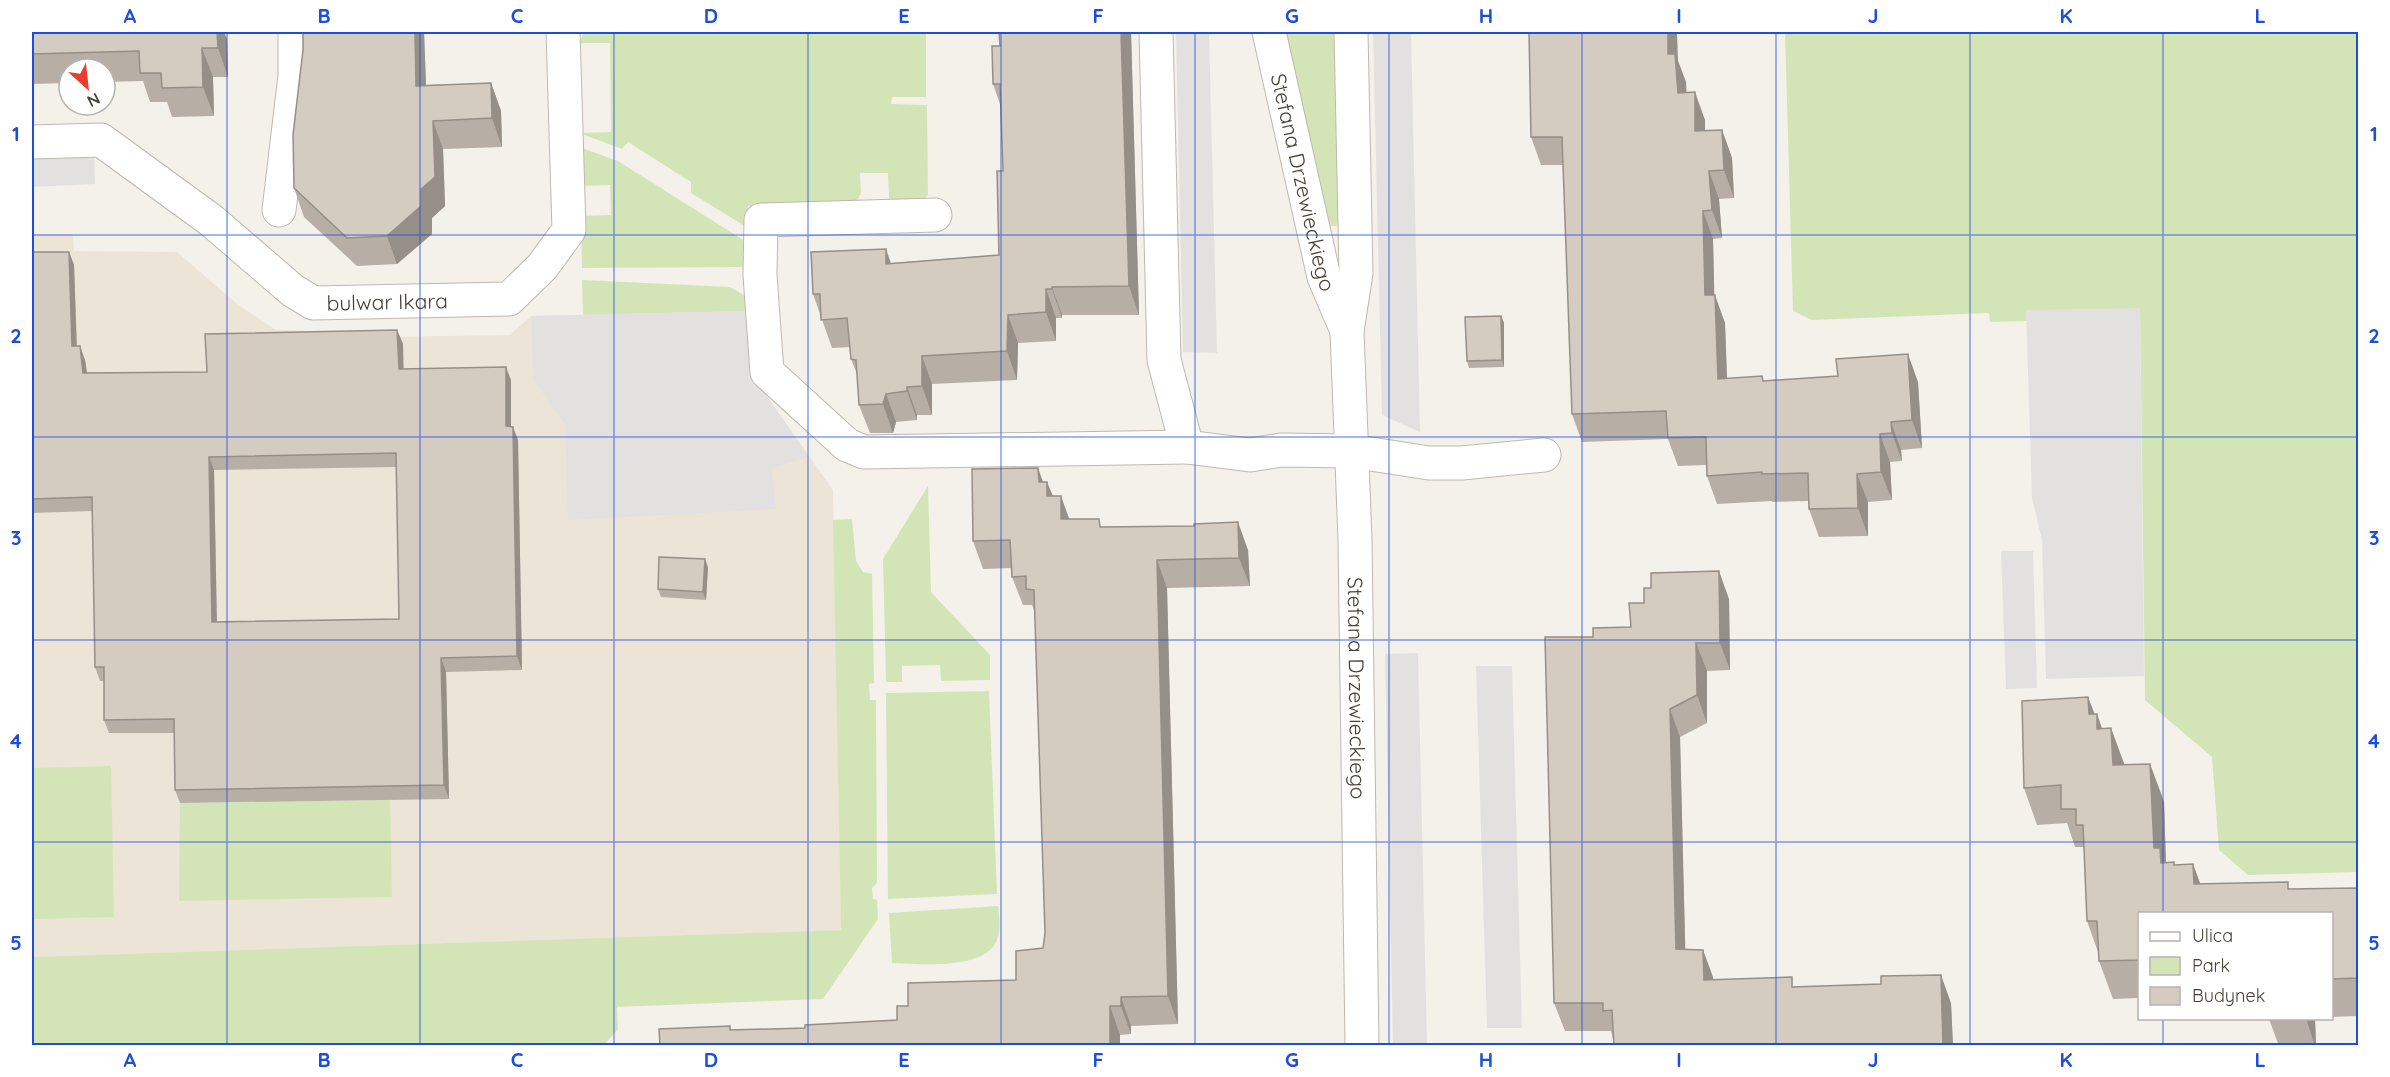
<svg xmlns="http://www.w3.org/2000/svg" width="2390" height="1077" viewBox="0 0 2390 1077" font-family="Quicksand,sans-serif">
<rect width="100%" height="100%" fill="#f4f1eb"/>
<path fill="#ece4d6" d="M 32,234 L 73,234 L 74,251 L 177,252 L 236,303 L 276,330 L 311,331 L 312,338 L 510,335 L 531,316 L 749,311 L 754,378 L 833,490 L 841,930 L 32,957 Z"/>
<g fill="#d3e5b7">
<path d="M 584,32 L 926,32 L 926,97 L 892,97 L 891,104 L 927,105 L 928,195 L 913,207 L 897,208 L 889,198 L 888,173 L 860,173 L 861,194 L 856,202 L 748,206 L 748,228 L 691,193 L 691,182 L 628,142 L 622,149 L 579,133 L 611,132 L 610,43 L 579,43 Z"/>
<path d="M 1282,32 L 1334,32 L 1338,221 L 1336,226 L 1327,226 Z"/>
<path d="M 1785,32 L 2358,32 L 2358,872 L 2248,875 L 2219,850 L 2212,757 L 2145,700 L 2140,308 L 2027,321 L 1990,322 L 1989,313 L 1812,320 L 1793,311 Z"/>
<path d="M 579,147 L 618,161 L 748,243 L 748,267 L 582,268 L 581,216 L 611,215 L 610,185 L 580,186 Z"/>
<path d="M 582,280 L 730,287 L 749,298 L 749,311 L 583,315 Z"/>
<path d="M 928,486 L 931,592 L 990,655 L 990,680 L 941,681 L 940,665 L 902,666 L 902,682 L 886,682 L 883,559 Z"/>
<path d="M 852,519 L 856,561 L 863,572 L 872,574 L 874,683 L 869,684 L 870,700 L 876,700 L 877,883 L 872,888 L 873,899 L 877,900 L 878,919 L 823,999 L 617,1007 L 618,1029 L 604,1045 L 32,1045 L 32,957 L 841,930 L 833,520 Z"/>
<path d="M 989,691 L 997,894 L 888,899 L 886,693 Z"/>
<path d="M 111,766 L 114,917 L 32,919 L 32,768 Z"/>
<path d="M 390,800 L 392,897 L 179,901 L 180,803 Z"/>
<path d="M 998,906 C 999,919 1002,932 995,944 C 979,970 919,964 892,963 L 889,913 Z"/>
</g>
<g fill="#e3e1df">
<path d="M 1176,32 L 1209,32 L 1217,353 L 1183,352 Z"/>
<path d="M 1373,32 L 1411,32 L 1420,432 L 1382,415 Z"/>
<path d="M 94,153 L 95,184 L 32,187 L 32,156 Z"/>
<path d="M 2140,308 L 2144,676 L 2046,679 L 2042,540 L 2032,498 L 2026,310 Z"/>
<path d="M 749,311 L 754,378 L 809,457 L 772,468 L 776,509 L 568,520 L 565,424 L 533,379 L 531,316 Z"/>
<path d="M 2001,551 L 2033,551 L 2037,688 L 2006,689 Z"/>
<path d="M 1418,653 L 1427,1045 L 1393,1045 L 1385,654 Z"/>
<path d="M 1476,666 L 1512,666 L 1522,1028 L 1487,1028 Z"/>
</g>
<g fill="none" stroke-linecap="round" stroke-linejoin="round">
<g stroke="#bfb8ae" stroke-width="35">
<g id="minor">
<path d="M 1156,32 L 1164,360 L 1187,447 L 1250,455 L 1281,450 L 1351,451 L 1429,463 L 1462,463 L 1544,455"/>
<path id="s1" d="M 1269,32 L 1324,277 L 1347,331"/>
<path id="s2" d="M 1351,32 L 1356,273 L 1347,331 L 1355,540 L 1362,1046"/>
<path id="s3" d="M 32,142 L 101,140 L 212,221 L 292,290 L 313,303 L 509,299 L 542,267 L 569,230 L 563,32"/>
<path d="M 279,210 L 295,76 L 295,32"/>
<path d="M 935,215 L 761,220 L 760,275 L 767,372 L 847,445 L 864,452 L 1187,447"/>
</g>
</g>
<use href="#minor" stroke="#fff" stroke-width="33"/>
</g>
<g fill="#b7afa6" fill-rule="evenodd">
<path d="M 32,32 L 224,32 L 227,39 L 228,77 L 213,77 L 214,116 L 172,117 L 167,102 L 150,102 L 143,81 L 105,82 L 105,69 L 69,69 L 69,83 L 32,84 Z"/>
<path d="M 303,32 L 424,32 L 426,85 L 491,83 L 501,111 L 502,147 L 443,149 L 445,206 L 432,218 L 432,234 L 397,264 L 357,266 L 304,217 L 294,188 L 303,50 Z"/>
<path d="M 1131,32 L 1139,315 L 1062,315 L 1062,318 L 1056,318 L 1056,341 L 1018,343 L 1017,380 L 932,384 L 932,415 L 917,415 L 917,420 L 896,422 L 893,433 L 870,433 L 859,405 L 857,374 L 851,359 L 850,347 L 832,348 L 813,294 L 891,263 L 999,255 L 1003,171 L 1001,107 L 993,84 L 1000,46 Z"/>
<path d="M 1678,61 L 1686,82 L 1686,93 L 1705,120 L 1705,131 L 1722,130 L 1732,158 L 1734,198 L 1719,199 L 1722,238 L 1713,239 L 1714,295 L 1725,323 L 1727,378 L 1764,381 L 1918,382 L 1922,448 L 1901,450 L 1902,461 L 1890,462 L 1892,500 L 1868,502 L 1868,536 L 1819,537 L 1809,509 L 1808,501 L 1772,502 L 1772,501 L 1717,504 L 1707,476 L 1707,465 L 1678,466 L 1668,439 L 1582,442 L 1572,414 L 1563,165 L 1541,165 L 1531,137 Z"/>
<path d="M 32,252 L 69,252 L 74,265 L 77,346 L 85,360 L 87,373 L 207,372 L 397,330 L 403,344 L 403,369 L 511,380 L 511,427 L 518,440 L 522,670 L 446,672 L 449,799 L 180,803 L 175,790 L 174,733 L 109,733 L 104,720 L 104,681 L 100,681 L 95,667 L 92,511 L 32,513 ZM 397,467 L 399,619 L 217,622 L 214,470 Z"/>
<path d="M 1501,316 L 1504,323 L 1504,367 L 1469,368 L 1467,361 Z"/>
<path d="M 1043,482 L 1047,482 L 1053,496 L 1070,519 L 1102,527 L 1248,550 L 1250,586 L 1167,588 L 1178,1024 L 1131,1026 L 1131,1034 L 1120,1035 L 1120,1046 L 660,1046 L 730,1026 L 731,1030 L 805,1028 L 897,1020 L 908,1006 L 1016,980 L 1043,948 L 1045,933 L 1035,613 L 1032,605 L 1023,605 L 1012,577 L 1012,568 L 983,569 L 973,541 Z"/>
<path d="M 708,567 L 706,600 L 661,597 L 658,589 Z"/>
<path d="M 1729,599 L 1730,670 L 1707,671 L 1707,723 L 1680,737 L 1685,949 L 1703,950 L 1713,980 L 1796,987 L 1951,1003 L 1953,1046 L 1614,1046 L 1613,1039 L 1611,1031 L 1565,1031 L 1554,1003 L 1593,637 Z"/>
<path d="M 2088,697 L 2094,714 L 2097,714 L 2102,729 L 2125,765 L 2150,764 L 2164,802 L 2166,862 L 2174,862 L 2175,865 L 2193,864 L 2200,884 L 2291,889 L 2358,888 L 2358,1016 L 2331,1017 L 2331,914 L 2139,914 L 2139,998 L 2113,999 L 2099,961 L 2098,952 L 2087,921 L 2084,847 L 2075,847 L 2067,823 L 2037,825 L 2024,788 Z"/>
<path d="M 2188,1018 L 2216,1018 L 2189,1020 Z"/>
<path d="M 2256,1018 L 2315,1018 L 2316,1046 L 2279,1046 L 2269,1019 L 2256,1019 Z"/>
</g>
<g fill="#958f87">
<path d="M 217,32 L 224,32 L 227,39 L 228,77 L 218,48 Z"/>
<path d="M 415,32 L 424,32 L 427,114 L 416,86 Z"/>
<path d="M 1121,32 L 1131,32 L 1139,315 L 1129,286 Z"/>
<path d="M 1668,32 L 1677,32 L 1678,61 L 1686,82 L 1688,121 L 1678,93 L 1668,54 Z"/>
<path d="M 202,48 L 213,77 L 214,116 L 203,87 Z"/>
<path d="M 491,83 L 501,111 L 502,147 L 492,118 Z"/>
<path d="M 1695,92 L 1705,120 L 1705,159 L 1695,131 Z"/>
<path d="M 433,121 L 443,149 L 445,206 L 432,218 L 432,234 L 397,264 L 387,236 L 421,189 Z"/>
<path d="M 1722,130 L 1732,158 L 1734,198 L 1724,170 Z"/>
<path d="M 1709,171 L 1719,199 L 1722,238 L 1712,210 Z"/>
<path d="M 1703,211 L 1713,239 L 1715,323 L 1705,295 Z"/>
<path d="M 886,249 L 896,278 L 886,264 Z"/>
<path d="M 69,252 L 74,265 L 77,360 L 72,346 Z"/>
<path d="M 1052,287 L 1062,315 L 1062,318 L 1052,289 Z"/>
<path d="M 1046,289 L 1056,318 L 1056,341 L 1046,312 Z"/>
<path d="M 1715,295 L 1725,323 L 1728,407 L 1718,379 Z"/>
<path d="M 1008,315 L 1018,343 L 1017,380 L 1007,351 Z"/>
<path d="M 1501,316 L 1504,323 L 1504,367 L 1502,360 Z"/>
<path d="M 397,330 L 403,344 L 404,383 L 399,369 Z"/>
<path d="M 80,346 L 85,360 L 89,387 L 83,373 Z"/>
<path d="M 1908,354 L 1918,382 L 1922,448 L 1912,420 Z"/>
<path d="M 922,356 L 932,384 L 932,415 L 922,386 Z"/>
<path d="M 506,367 L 511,380 L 511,440 L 506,426 Z"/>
<path d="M 907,387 L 917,415 L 917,420 L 907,391 Z"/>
<path d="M 886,394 L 896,422 L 893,433 L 883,404 Z"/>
<path d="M 1891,422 L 1901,450 L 1902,461 L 1892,433 Z"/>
<path d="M 513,427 L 518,440 L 522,670 L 517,656 Z"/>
<path d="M 1880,434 L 1890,462 L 1892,500 L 1881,472 Z"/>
<path d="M 209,457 L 214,470 L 217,635 L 212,622 Z"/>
<path d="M 1038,468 L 1047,493 L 1047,482 L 1058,510 L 1049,510 L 1039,482 Z"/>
<path d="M 1857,474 L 1868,502 L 1868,536 L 1858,508 Z"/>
<path d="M 1061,496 L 1071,524 L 1061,519 Z"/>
<path d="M 1238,522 L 1248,550 L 1250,586 L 1239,558 Z"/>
<path d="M 705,559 L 708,567 L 706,600 L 703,592 Z"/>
<path d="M 1157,560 L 1167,588 L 1178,1024 L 1168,996 Z"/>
<path d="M 1719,571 L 1729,599 L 1730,670 L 1720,643 Z"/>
<path d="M 1696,643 L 1707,671 L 1707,723 L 1697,695 Z"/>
<path d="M 441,658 L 446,672 L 449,799 L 444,785 Z"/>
<path d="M 2088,697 L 2097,720 L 2097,714 L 2110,752 L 2089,714 Z"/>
<path d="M 1670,709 L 1680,737 L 1686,977 L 1676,949 Z"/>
<path d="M 2111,728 L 2125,766 L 2113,765 Z"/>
<path d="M 2150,764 L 2164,802 L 2166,867 L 2173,885 L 2154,848 Z"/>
<path d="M 2193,864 L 2207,902 L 2194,884 Z"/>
<path d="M 1703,950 L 1713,977 L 1715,1008 L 1704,980 Z"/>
<path d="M 1941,975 L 1951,1003 L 1953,1046 L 1943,1046 Z"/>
<path d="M 1121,997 L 1131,1026 L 1131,1034 L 1121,1006 Z"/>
<path d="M 1110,1006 L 1120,1035 L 1120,1046 L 1111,1046 L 1110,1044 Z"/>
<path d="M 2306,1018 L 2315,1018 L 2316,1046 L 2315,1046 Z"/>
</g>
<g fill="#d5ccc1" stroke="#958f87" stroke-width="1.5" fill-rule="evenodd">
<path d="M 32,32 L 217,32 L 218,48 L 202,48 L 203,87 L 162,88 L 161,73 L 140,73 L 139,51 L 32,54 Z"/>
<path d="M 303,32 L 415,32 L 416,86 L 491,83 L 492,118 L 433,121 L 435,177 L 421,189 L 421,206 L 387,236 L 347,238 L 294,188 L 293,135 L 303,50 Z"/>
<path d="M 999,32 L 1121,32 L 1129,286 L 1052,287 L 1052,289 L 1046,289 L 1046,312 L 1008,315 L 1007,351 L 922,356 L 922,386 L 907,387 L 907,391 L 886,394 L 883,404 L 859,405 L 856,360 L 851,359 L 847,318 L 821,320 L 820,294 L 813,294 L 811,252 L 886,249 L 886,264 L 999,255 L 997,171 L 1003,171 L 1000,84 L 993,84 L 992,46 L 1000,46 Z"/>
<path d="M 1529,32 L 1668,32 L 1668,54 L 1675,54 L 1678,93 L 1695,92 L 1695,131 L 1722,130 L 1724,170 L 1709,171 L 1712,210 L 1703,211 L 1705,295 L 1715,295 L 1718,379 L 1762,376 L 1763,381 L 1838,376 L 1836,359 L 1908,354 L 1912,420 L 1891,422 L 1892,433 L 1880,434 L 1881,472 L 1857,474 L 1858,508 L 1809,509 L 1808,473 L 1762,474 L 1762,472 L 1707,476 L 1706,437 L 1668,438 L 1666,411 L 1572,414 L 1562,137 L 1531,137 Z"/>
<path d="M 32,252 L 69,252 L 72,346 L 80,346 L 83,373 L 207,372 L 205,334 L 397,330 L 399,369 L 506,367 L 506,426 L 513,427 L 517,656 L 441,658 L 444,785 L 175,790 L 174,719 L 104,720 L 104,667 L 95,667 L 92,497 L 32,499 ZM 396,453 L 399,619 L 212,622 L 209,457 Z"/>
<path d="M 1501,316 L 1502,360 L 1467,361 L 1465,317 Z"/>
<path d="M 1038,468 L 1039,482 L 1047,482 L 1047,496 L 1061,496 L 1061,519 L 1099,519 L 1100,527 L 1194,526 L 1194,524 L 1238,522 L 1239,558 L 1157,560 L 1168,996 L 1121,997 L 1121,1006 L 1110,1006 L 1110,1044 L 1070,1046 L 660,1046 L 659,1029 L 730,1026 L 730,1030 L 805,1028 L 805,1025 L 897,1020 L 897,1006 L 908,1006 L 908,983 L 1016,980 L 1016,951 L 1043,948 L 1045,933 L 1034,590 L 1026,589 L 1026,576 L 1012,577 L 1010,540 L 973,541 L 972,469 Z"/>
<path d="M 659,557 L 705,559 L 703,592 L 658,589 Z"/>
<path d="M 1719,571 L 1720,643 L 1696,643 L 1697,695 L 1670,709 L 1676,949 L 1703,950 L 1704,980 L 1792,977 L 1792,987 L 1881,984 L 1881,976 L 1941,975 L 1943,1046 L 1614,1046 L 1612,1010 L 1603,1011 L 1603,1003 L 1554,1003 L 1545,637 L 1593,637 L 1593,628 L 1631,627 L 1629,603 L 1644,603 L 1644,588 L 1651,588 L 1651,573 Z"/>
<path d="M 2088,697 L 2089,714 L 2097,714 L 2097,729 L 2111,728 L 2113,765 L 2150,764 L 2154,848 L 2160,848 L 2161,863 L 2174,862 L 2174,865 L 2193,864 L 2194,884 L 2288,882 L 2288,889 L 2358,888 L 2358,978 L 2331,979 L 2331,914 L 2139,914 L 2139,960 L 2099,961 L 2097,921 L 2087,921 L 2083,825 L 2076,825 L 2076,809 L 2061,809 L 2061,785 L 2024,788 L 2022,701 Z"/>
</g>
<path fill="none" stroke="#1d4ed8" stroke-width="1.5" stroke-opacity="0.55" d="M 227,32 L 227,1046M 420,32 L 420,1046M 614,32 L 614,1046M 808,32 L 808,1046M 1001,32 L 1001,1046M 1195,32 L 1195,1046M 1389,32 L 1389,1046M 1582,32 L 1582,1046M 1776,32 L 1776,1046M 1970,32 L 1970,1046M 2163,32 L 2163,914M 32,235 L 2358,235M 32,437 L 2358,437M 32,640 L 2358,640M 32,842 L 2358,842M 2163,1018 L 2163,1046"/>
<g text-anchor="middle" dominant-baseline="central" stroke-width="4.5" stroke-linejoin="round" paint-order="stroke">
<g font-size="21" fill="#484139" stroke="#fff">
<text stroke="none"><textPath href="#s1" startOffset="154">Stefana Drzewieckiego</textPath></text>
<text stroke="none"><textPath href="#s3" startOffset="411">bulwar Ikara</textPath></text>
<text stroke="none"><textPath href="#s2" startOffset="657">Stefana Drzewieckiego</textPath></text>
</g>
</g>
<rect width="2390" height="1077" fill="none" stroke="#ffffff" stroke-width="66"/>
<rect x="2138" y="912" width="195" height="108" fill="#ffffff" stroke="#b6b3b0" stroke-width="1.5"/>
<rect x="2150" y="932" width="30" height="9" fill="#ffffff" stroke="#b6b3b0" stroke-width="1.5"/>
<text x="2192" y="942" font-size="18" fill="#484139">Ulica</text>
<rect x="2150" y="957" width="30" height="18" fill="#d3e5b7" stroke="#b6b3b0" stroke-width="1.5"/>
<text x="2192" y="972" font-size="18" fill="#484139">Park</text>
<rect x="2150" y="987" width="30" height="18" fill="#d5ccc1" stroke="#b6b3b0" stroke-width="1.5"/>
<text x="2192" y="1002" font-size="18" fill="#484139">Budynek</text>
<g transform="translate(87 87) rotate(153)"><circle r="28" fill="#ffffff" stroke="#b6b3b0" stroke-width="1.5"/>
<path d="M0-4.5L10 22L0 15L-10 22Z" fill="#e93d2d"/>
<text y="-9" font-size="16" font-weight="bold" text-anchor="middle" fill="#484139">N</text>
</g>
<rect x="33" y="33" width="2324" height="1011" fill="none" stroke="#1d4ed8" stroke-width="2"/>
<g font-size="20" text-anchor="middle" font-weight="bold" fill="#1d4ed8">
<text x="130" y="23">A</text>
<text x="324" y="23">B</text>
<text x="517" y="23">C</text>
<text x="711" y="23">D</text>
<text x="904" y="23">E</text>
<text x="1098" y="23">F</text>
<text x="1292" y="23">G</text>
<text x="1486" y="23">H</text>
<text x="1679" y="23">I</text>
<text x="1873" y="23">J</text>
<text x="2066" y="23">K</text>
<text x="2260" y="23">L</text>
<text x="16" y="141">1</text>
<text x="2374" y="141">1</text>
<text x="16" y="343">2</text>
<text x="2374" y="343">2</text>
<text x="16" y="545">3</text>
<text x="2374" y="545">3</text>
<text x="16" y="748">4</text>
<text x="2374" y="748">4</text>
<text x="16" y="950">5</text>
<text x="2374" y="950">5</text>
<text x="130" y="1067">A</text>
<text x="324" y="1067">B</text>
<text x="517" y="1067">C</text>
<text x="711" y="1067">D</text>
<text x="904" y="1067">E</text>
<text x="1098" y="1067">F</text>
<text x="1292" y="1067">G</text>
<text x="1486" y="1067">H</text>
<text x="1679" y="1067">I</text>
<text x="1873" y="1067">J</text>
<text x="2066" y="1067">K</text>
<text x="2260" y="1067">L</text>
</g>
</svg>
